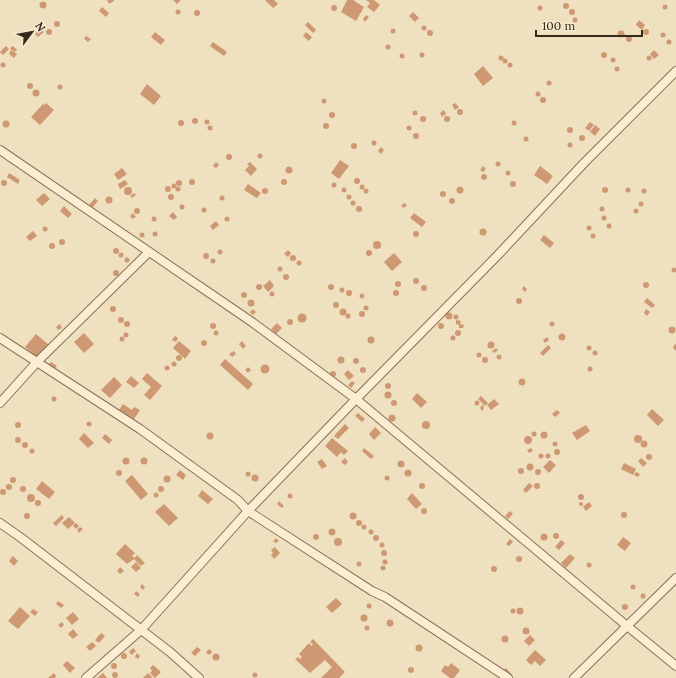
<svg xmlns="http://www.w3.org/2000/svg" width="676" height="678" viewBox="0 0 676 678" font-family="Lora,serif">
<rect width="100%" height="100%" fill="#efe0bf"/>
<g fill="#ce9873">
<path d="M 107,0 L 114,0 L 114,1 L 109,4 Z"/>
<path d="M 173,0 L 181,0 L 177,4 Z"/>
<path d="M 265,0 L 274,0 L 278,4 L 273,8 Z"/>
<path d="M 347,0 L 353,0 L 364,7 L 356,21 L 341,12 Z"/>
<path d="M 366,0 L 374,0 L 380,5 L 374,12 L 367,7 L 370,3 Z"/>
<circle cx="43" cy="5" r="3.5"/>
<circle cx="566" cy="6" r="3"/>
<circle cx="665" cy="7" r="2.5"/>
<circle cx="334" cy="8" r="3"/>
<circle cx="540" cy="8" r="2.5"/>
<path d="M 102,7 L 109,13 L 106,17 L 99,11 Z"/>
<circle cx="572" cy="12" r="3"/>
<circle cx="178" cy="12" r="2.5"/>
<circle cx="197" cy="13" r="3"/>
<path d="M 413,12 L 419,18 L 415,22 L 409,16 Z"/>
<path d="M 366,15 L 369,17 L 365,22 L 363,19 Z"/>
<circle cx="575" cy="20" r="2.5"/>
<path d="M 639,20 L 645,25 L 642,30 L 636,25 Z"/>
<circle cx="57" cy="24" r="3"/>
<path d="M 308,22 L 316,30 L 313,33 L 305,25 Z"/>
<circle cx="559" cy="25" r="2.5"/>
<circle cx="424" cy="28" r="2.5"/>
<path d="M 40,28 L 44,32 L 38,37 L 35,34 Z"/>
<circle cx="393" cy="31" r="2.5"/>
<circle cx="646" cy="32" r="3"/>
<circle cx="49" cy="32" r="3"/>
<circle cx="430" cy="33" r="3"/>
<circle cx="621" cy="34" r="3.5"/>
<path d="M 155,32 L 165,40 L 161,45 L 151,37 Z"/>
<path d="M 306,32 L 312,37 L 309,41 L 303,36 Z"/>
<circle cx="663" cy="35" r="2.5"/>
<path d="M 86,36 L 91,39 L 88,42 L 84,39 Z"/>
<circle cx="629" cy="39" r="3"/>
<circle cx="669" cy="42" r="2.5"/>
<path d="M 213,42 L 227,52 L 224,56 L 210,46 Z"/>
<circle cx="388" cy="47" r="2.5"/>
<path d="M 6,46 L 9,49 L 3,55 L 0,52 Z"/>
<path d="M 12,46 L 17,49 L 15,52 L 10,49 Z"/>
<path d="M 11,50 L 17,54 L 14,58 L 9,54 Z"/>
<path d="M 654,50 L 659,55 L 654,59 L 650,54 Z"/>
<circle cx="604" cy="55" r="3"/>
<circle cx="422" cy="55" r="2.5"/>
<circle cx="402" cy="56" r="2.5"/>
<circle cx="649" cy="58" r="2.5"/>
<circle cx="501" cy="58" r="2.5"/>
<circle cx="613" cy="60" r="2.5"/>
<circle cx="505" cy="61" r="2.5"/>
<circle cx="3" cy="65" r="2.5"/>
<circle cx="510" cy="65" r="2.5"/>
<path d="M 483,66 L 493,78 L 483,86 L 474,74 Z"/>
<circle cx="617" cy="69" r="2.5"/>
<circle cx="549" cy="83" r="2.5"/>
<circle cx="30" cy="86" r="3"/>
<path d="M 147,84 L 161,96 L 154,105 L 140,94 Z"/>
<circle cx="60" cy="87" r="2.5"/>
<circle cx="36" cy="93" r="3.5"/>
<circle cx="538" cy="94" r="2.5"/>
<circle cx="543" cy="100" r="3"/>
<circle cx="324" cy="101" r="2.5"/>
<path d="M 46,103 L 54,110 L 40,125 L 31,117 L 43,104 L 44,105 Z"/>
<path d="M 455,103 L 459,107 L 455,110 L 452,105 Z"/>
<circle cx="460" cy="112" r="3"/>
<path d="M 444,110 L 446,114 L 442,117 L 440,113 Z"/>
<circle cx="415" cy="113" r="2.5"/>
<circle cx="332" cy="115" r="3"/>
<circle cx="447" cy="119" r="3"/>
<circle cx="423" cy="119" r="3"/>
<circle cx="195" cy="121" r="3"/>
<circle cx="207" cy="122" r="2.5"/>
<circle cx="181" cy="123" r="3"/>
<circle cx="514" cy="123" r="2.5"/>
<circle cx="6" cy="124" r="3.5"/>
<path d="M 590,122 L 594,125 L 589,131 L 585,128 Z"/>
<circle cx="326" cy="126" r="3"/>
<path d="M 595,125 L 600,129 L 595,136 L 590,132 Z"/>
<circle cx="409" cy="128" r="2.5"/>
<circle cx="210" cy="128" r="2.5"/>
<circle cx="570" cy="130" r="3"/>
<circle cx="416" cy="136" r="3"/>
<circle cx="582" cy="138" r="3"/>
<circle cx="526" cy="139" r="2.5"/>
<circle cx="374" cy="143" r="2.5"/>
<circle cx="570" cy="145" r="2.5"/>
<circle cx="354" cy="146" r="3"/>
<path d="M 381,147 L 384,150 L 381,154 L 378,151 Z"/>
<circle cx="260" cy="156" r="2.5"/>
<circle cx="229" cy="157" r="3"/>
<path d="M 340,160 L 349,166 L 339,179 L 331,173 Z"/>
<circle cx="498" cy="164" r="2.5"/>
<path d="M 216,162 L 219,165 L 216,168 L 213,166 Z"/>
<path d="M 250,162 L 257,169 L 251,176 L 245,170 L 249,166 L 247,164 Z"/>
<path d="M 483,166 L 486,169 L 483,172 L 480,170 Z"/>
<path d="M 540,166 L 553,176 L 547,184 L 534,175 Z"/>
<circle cx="289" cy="170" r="3.5"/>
<path d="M 122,168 L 127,174 L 118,180 L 114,174 Z"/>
<circle cx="508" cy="173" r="2.5"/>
<path d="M 9,173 L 20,180 L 18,184 L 7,177 Z"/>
<circle cx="484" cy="177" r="3"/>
<circle cx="357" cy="181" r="3"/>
<circle cx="284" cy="182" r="3"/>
<circle cx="192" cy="182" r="3"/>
<path d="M 125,180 L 128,184 L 120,189 L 118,184 Z"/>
<circle cx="179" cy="183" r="3"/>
<circle cx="4" cy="183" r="3"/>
<circle cx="513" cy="184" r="3"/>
<circle cx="334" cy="185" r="2.5"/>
<circle cx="174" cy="186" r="2.5"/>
<path d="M 248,184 L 261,193 L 257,198 L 244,190 Z"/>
<circle cx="362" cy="187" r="2.5"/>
<circle cx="168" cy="189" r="3"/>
<circle cx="178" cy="189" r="2.5"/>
<circle cx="460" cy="190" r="3.5"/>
<circle cx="605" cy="190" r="3"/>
<circle cx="128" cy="191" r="4"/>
<circle cx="628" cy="190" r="2.5"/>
<circle cx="344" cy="190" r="2.5"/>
<circle cx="265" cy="191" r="3"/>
<circle cx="366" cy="191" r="2.5"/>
<circle cx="644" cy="191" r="2.5"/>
<circle cx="443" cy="194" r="3"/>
<path d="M 44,193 L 50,199 L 42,206 L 36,200 Z"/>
<path d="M 134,193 L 136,195 L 132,198 L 130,196 Z"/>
<circle cx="171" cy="197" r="3"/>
<circle cx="349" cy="197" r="2.5"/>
<circle cx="222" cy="198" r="2.5"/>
<circle cx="109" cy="200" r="3.5"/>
<path d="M 95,198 L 98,201 L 92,208 L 89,205 Z"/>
<circle cx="452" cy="201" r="3"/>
<circle cx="353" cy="203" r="2.5"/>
<circle cx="641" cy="204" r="2.5"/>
<path d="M 404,203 L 407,205 L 404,208 L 401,206 Z"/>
<circle cx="182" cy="207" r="2.5"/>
<circle cx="359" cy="209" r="3"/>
<path d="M 64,206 L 72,214 L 68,218 L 60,211 Z"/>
<circle cx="602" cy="209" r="2.5"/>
<circle cx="204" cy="210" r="2.5"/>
<circle cx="137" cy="211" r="3"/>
<circle cx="636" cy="211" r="2.5"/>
<path d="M 173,212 L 177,217 L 174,220 L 169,216 Z"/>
<path d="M 133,213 L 136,217 L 132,219 L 130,216 Z"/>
<path d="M 414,213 L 426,222 L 422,227 L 410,218 Z"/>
<circle cx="604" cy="218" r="2.5"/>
<circle cx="227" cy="219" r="2.5"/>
<circle cx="154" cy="219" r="2.5"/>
<path d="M 216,221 L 219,225 L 213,230 L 210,226 Z"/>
<circle cx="609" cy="226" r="2.5"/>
<circle cx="589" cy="228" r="2.5"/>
<circle cx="45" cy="229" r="2.5"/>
<circle cx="483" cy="232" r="3.5"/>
<circle cx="416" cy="234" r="3"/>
<path d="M 33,231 L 37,236 L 30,241 L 26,237 Z"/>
<circle cx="155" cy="234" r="2.5"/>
<circle cx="142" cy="235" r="2.5"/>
<circle cx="593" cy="236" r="2.5"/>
<path d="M 544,235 L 554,243 L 550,248 L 540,240 Z"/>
<circle cx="62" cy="242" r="3"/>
<circle cx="377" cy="245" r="4"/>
<circle cx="52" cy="246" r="3"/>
<circle cx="116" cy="251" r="3"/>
<circle cx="220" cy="252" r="2.5"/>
<path d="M 288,250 L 291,253 L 288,257 L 284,254 Z"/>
<circle cx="369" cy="253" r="3"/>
<circle cx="121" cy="255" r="2.5"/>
<circle cx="206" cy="256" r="3"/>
<path d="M 394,253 L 402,262 L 392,271 L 384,262 Z"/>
<circle cx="293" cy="258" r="3"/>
<circle cx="127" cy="260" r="2.5"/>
<circle cx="213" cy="261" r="2.5"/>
<circle cx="299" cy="263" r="2.5"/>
<circle cx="280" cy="269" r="2.5"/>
<circle cx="674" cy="270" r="2.5"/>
<circle cx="116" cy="273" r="3"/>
<circle cx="286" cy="277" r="3"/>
<circle cx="416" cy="281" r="3"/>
<path d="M 270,280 L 274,286 L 268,292 L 263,286 Z"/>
<circle cx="398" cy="284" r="3"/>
<circle cx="646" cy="285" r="3"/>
<circle cx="259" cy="287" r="3"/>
<circle cx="331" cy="287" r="3"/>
<circle cx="424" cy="288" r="3"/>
<path d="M 524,286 L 527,289 L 525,292 L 522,289 Z"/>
<circle cx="342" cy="290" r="2.5"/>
<circle cx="396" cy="293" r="3"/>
<circle cx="349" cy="293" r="3"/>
<circle cx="272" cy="294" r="2.5"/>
<circle cx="244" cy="295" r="3"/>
<path d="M 362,293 L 365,296 L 362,299 L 359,296 Z"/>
<path d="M 647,298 L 655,305 L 652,308 L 644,302 Z"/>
<circle cx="519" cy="301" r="3"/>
<circle cx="251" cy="303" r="3.5"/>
<circle cx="336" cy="305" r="3"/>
<circle cx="366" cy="308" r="2.5"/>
<circle cx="113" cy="309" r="3"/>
<circle cx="343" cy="312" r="3.5"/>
<path d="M 253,309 L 256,312 L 253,315 L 250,312 Z"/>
<path d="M 646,309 L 650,312 L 647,316 L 644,313 Z"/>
<circle cx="362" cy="314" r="3"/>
<circle cx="449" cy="316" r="3.5"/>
<circle cx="348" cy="316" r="2.5"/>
<circle cx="302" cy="318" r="4.5"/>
<circle cx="456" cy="317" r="2.5"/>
<circle cx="121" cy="320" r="3"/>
<circle cx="290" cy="322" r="3"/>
<path d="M 456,320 L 461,321 L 460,324 L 464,325 L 463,328 L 459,328 L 459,325 L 456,324 Z"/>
<circle cx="127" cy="324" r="3"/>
<circle cx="552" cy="324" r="2.5"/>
<path d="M 277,323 L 282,328 L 276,334 L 271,329 Z"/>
<circle cx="441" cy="326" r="3"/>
<circle cx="213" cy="326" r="3"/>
<path d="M 60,324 L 62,328 L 58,330 L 56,327 Z"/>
<circle cx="672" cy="330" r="3.5"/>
<circle cx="458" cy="333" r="3"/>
<circle cx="216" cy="333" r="2.5"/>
<circle cx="126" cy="335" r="2.5"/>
<path d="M 84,333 L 94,344 L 84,353 L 74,342 Z"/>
<circle cx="562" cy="337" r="3.5"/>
<path d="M 36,334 L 49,345 L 38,358 L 25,347 Z"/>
<circle cx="453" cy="338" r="2.5"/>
<path d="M 175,336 L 178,338 L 176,342 L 172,340 Z"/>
<circle cx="122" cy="339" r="2.5"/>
<circle cx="371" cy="340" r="3.5"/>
<path d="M 547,337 L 549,340 L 545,343 L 543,340 Z"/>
<circle cx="204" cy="343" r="3"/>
<path d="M 179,341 L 191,351 L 185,359 L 173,348 Z"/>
<path d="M 242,341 L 246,346 L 243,349 L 239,344 Z"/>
<circle cx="491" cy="345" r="3.5"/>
<path d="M 676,344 L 676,351 L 673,348 L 674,345 Z"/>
<path d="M 548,345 L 551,348 L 543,356 L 540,353 Z"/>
<circle cx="589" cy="348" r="2.5"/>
<path d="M 496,348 L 498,350 L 494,353 L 492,351 Z"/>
<circle cx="595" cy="353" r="2.5"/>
<path d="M 234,351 L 236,354 L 232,357 L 229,354 Z"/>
<circle cx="479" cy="355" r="2.5"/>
<circle cx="499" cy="357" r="2.5"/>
<circle cx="179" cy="358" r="3"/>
<circle cx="341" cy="360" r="3.5"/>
<circle cx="485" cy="360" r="3"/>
<circle cx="356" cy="361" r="3"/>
<path d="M 225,359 L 253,384 L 248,390 L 220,365 Z"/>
<circle cx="174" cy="364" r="2.5"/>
<path d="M 51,362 L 57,366 L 54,369 L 48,365 Z"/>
<circle cx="265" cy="369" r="4.5"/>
<circle cx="167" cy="368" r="2.5"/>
<circle cx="590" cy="369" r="2.5"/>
<path d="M 248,367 L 251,370 L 248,373 L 245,370 Z"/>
<circle cx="363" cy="370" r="3"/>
<path d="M 348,370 L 354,376 L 349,380 L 344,374 Z"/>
<circle cx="333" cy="374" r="3"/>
<path d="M 147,373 L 162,386 L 150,400 L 144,395 L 151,387 L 142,379 Z"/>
<path d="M 131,376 L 139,383 L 134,388 L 126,382 Z"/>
<path d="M 114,377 L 122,385 L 110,398 L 101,390 Z"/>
<circle cx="522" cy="382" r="3.5"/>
<path d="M 352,381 L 355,383 L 351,388 L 348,385 Z"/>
<circle cx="388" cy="386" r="3"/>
<circle cx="388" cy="395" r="3.5"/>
<path d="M 417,393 L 427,402 L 421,408 L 412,399 Z"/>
<path d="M 481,396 L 488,403 L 485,406 L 478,399 Z"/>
<circle cx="54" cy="399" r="2.5"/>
<path d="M 494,399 L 499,404 L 491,410 L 487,405 Z"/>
<circle cx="394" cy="403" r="3"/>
<circle cx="477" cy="403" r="2.5"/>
<path d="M 123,404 L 132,410 L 134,407 L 140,410 L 134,419 L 119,410 Z"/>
<path d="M 483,405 L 484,407 L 483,408 L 484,409 L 482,411 L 480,408 L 481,406 Z"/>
<path d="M 652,409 L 664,420 L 658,426 L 647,415 Z"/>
<path d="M 557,410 L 560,413 L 555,417 L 552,414 Z"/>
<path d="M 358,413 L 365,419 L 362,422 L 355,416 Z"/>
<circle cx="392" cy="418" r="3.5"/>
<circle cx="426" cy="425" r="4"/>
<circle cx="89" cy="424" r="2.5"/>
<circle cx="18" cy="425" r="3"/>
<path d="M 345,424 L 349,428 L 338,439 L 334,436 Z"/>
<path d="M 586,425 L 590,431 L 577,440 L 572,433 Z"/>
<path d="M 375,427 L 381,433 L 374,440 L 369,434 Z"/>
<circle cx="544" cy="435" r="3.5"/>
<circle cx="534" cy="434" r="2.5"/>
<circle cx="210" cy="436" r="3.5"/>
<path d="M 84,433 L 94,443 L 88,448 L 79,439 Z"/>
<path d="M 105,434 L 112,440 L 109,444 L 102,438 Z"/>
<circle cx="638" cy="439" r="4"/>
<circle cx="528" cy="440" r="4"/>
<circle cx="18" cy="440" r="3"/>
<path d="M 332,438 L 348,451 L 344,455 L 341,452 L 337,457 L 325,446 Z"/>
<circle cx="644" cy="444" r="3.5"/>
<circle cx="555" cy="444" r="2.5"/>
<circle cx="25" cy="445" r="3"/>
<path d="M 364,448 L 374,456 L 371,459 L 362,451 Z"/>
<path d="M 531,448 L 533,451 L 529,453 L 527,450 Z"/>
<circle cx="32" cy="451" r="2.5"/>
<circle cx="557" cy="452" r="3"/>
<circle cx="541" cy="456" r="2.5"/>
<circle cx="548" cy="456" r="2.5"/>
<circle cx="649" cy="457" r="3"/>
<circle cx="126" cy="461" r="3.5"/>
<circle cx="144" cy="461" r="3.5"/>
<path d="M 345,458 L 348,462 L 345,465 L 341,462 Z"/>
<path d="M 641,458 L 647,463 L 643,467 L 638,461 Z"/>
<path d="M 322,459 L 327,466 L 322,469 L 317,462 Z"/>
<path d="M 550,460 L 556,465 L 549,473 L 543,467 Z"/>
<circle cx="401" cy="464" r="3.5"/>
<path d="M 624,463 L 636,469 L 633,475 L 621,469 Z"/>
<circle cx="530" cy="467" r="3.5"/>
<circle cx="521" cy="471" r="3"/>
<circle cx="538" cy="472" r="3"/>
<circle cx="408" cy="473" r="3.5"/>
<path d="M 180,470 L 186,475 L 183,480 L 176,475 Z"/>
<circle cx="119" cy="473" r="3"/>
<circle cx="248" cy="474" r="2.5"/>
<path d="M 636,472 L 640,474 L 638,477 L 634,475 Z"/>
<circle cx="255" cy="478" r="3.5"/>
<path d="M 132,475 L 148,494 L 141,500 L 125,481 Z"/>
<circle cx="387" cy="478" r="2.5"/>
<circle cx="167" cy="479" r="3.5"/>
<circle cx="13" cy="480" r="3"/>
<path d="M 42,481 L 55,492 L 49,499 L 36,489 Z"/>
<circle cx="422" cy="486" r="3"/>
<circle cx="537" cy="486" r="3"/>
<path d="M 529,483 L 533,486 L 526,493 L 523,490 Z"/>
<circle cx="9" cy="487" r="3"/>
<circle cx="161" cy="489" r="3"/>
<circle cx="23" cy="489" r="3"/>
<circle cx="3" cy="492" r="3"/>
<path d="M 202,490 L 213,499 L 208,504 L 198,496 Z"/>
<circle cx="156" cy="495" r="2.5"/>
<path d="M 412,493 L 422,504 L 416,509 L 407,499 Z"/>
<circle cx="290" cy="496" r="2.5"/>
<circle cx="581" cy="497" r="3"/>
<circle cx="31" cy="498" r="4"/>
<circle cx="38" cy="503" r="3"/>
<path d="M 279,501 L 284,506 L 282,508 L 277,504 Z"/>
<circle cx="581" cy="504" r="2"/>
<path d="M 589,502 L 592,506 L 586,511 L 583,507 Z"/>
<path d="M 164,504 L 178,518 L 169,526 L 155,512 Z"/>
<circle cx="424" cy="511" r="3"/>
<path d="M 510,511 L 513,514 L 508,519 L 505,516 Z"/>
<circle cx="624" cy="515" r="3"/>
<circle cx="353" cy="516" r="3.5"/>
<circle cx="27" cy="516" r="3"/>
<path d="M 62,515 L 64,518 L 56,526 L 53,523 Z"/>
<path d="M 69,517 L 75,523 L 68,529 L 62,523 Z"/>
<circle cx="359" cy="523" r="3"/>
<path d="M 76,523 L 79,526 L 76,529 L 73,526 Z"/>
<circle cx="364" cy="527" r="2.5"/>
<path d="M 80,527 L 83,529 L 79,533 L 77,530 Z"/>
<circle cx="332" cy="532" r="3.5"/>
<circle cx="371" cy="532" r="2.5"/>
<circle cx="556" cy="536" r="3"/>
<circle cx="544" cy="537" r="3.5"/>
<circle cx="316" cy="537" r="3"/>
<circle cx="376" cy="538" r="3"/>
<path d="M 623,537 L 631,543 L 625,551 L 617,545 Z"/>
<path d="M 276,538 L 279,541 L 276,543 L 273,541 Z"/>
<circle cx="338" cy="542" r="4"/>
<path d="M 510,539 L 513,542 L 509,546 L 506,544 Z"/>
<path d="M 561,540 L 565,543 L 559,550 L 555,547 Z"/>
<circle cx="382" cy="545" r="2.5"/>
<path d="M 125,544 L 135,553 L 132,556 L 135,558 L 137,555 L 145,563 L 141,566 L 134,559 L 127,564 L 116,554 Z"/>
<path d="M 275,547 L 280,553 L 274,559 L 271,555 L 273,553 L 271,550 Z"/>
<circle cx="384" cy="553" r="3"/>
<path d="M 570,554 L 575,558 L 566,568 L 561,563 Z"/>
<circle cx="519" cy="559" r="3"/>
<path d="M 13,556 L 18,561 L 14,566 L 9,561 Z"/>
<circle cx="385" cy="562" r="2.5"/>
<circle cx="359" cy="564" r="2.5"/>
<path d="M 136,562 L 141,568 L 136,572 L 131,567 Z"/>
<circle cx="589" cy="565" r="2.5"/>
<circle cx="383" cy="568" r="2.5"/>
<circle cx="494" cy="569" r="3"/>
<path d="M 120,567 L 124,571 L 120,574 L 117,571 Z"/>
<path d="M 142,584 L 145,587 L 143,590 L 140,587 Z"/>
<circle cx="633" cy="587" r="2.5"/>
<path d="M 136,591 L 140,594 L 138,597 L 134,594 Z"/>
<circle cx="643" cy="596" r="2.5"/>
<path d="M 336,598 L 342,604 L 332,613 L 326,607 Z"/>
<path d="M 58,601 L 64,605 L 61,608 L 56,604 Z"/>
<circle cx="369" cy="606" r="2.5"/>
<circle cx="625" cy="607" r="3"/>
<path d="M 20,607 L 30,616 L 18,629 L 8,621 Z"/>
<circle cx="520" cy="611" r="3.5"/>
<circle cx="513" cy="611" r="2.5"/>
<path d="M 33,609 L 38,612 L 35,616 L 30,612 Z"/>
<path d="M 73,612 L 79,619 L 72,625 L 66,618 Z"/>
<circle cx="364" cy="618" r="3.5"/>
<circle cx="390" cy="623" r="3.5"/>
<path d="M 62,622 L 64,625 L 61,628 L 58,625 Z"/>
<circle cx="367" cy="628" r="2.5"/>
<circle cx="526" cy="631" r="3.5"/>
<path d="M 73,629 L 78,635 L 73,639 L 68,634 Z"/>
<path d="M 101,633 L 105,636 L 99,643 L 95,640 Z"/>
<path d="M 530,635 L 535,640 L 529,646 L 524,641 Z"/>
<circle cx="505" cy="639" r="3.5"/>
<path d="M 313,639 L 345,672 L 339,678 L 321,678 L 332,667 L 325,660 L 310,673 L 295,659 L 298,657 L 300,659 L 302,657 L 299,654 L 309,643 L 311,646 L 313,644 L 310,642 Z"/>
<path d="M 92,642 L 96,646 L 90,651 L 86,647 Z"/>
<circle cx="419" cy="648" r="3.5"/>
<path d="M 197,647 L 201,650 L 195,656 L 191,653 Z"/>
<path d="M 133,648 L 136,651 L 132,655 L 129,652 Z"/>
<circle cx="209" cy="652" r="2.5"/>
<path d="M 535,650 L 546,660 L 540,666 L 535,661 L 531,665 L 526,660 Z"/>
<circle cx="124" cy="656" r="3"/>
<path d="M 137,653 L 140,656 L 138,659 L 135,657 Z"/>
<circle cx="216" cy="657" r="3.5"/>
<path d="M 67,661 L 75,668 L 70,673 L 63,665 Z"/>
<circle cx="114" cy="666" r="3"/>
<path d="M 451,663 L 460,670 L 454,678 L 450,678 L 441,671 L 445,665 L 448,667 Z"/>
<path d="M 153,665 L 161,672 L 155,678 L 150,673 L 152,671 L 150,668 Z"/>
<circle cx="411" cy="670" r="3"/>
<path d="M 506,668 L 512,675 L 510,677 L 503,671 Z"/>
<circle cx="115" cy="675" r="3"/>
<circle cx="255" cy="675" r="2.5"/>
<path d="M 54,673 L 56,676 L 55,678 L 48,678 Z"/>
<path d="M 103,673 L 107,678 L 97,678 Z"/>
<path d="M 148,673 L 152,677 L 151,678 L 143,678 Z"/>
</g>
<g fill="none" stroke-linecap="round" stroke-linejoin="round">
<g stroke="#887057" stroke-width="10">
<g id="minor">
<path d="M 0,150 L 252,322 L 356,399 L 627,626 L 676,666"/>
<path d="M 0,338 L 140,429 L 238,500 L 248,511 L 372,591 L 385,597 L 508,678"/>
<path d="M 0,403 L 37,362 L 149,252"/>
<path d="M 0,523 L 20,537 L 170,652 L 199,678"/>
<path d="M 86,678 L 141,630 L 248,511 L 356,399 L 497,256 L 584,163 L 676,71"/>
<path d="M 574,678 L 676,578"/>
</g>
</g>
<use href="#minor" stroke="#faedd2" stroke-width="8"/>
</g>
<g transform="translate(32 32) rotate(58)" stroke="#f6eace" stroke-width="3" paint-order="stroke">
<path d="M0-3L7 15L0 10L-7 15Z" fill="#37281c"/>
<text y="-6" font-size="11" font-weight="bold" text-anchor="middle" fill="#37281c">N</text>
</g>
<path d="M536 30v6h106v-6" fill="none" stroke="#37281c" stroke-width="2"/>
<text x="542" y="30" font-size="12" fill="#37281c" stroke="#f6eace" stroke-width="3" paint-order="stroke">100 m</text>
</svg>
